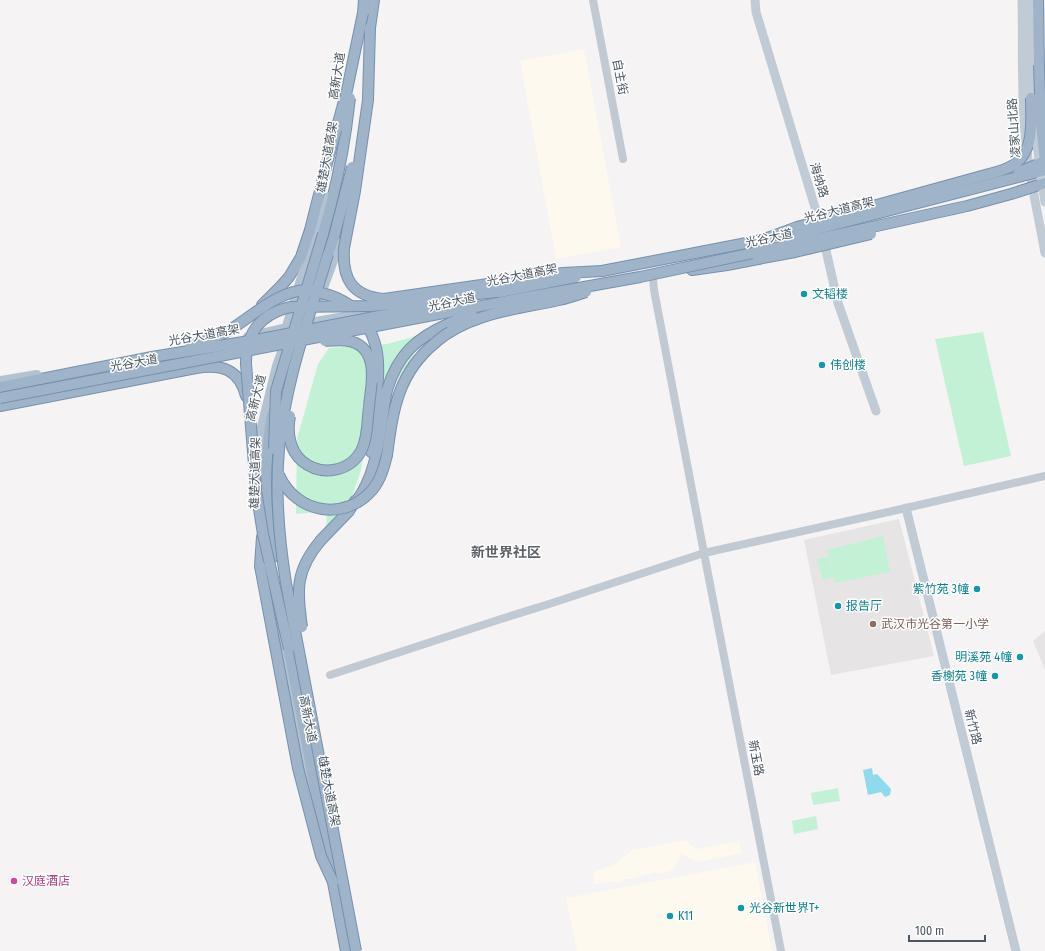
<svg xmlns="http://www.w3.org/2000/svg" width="1045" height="951" viewBox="0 0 1045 951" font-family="'Fira Sans Condensed','Noto Sans SC',sans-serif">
<rect width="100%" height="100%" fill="#f5f3f3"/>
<g fill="#fdf9ef">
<path d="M 584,49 L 621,247 L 556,259 L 520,61 Z"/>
<path d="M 686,840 L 691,845 L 698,849 L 739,841 L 742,853 L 699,862 L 680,854 L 674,870 L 658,874 L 656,872 L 631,879 L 625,879 L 622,882 L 616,883 L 615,881 L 593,884 L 595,871 L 613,866 L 613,865 L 632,850 Z"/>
<path d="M 755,862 L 772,951 L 577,951 L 566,898 Z"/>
</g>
<g fill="#e6e4e5">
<path d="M 899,519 L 934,656 L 831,675 L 804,540 Z"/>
<path d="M 1045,631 L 1045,670 L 1033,641 Z"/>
</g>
<g fill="#c3f1d5">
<path d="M 983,332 L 1011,456 L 964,466 L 935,339 Z"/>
<path d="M 420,335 L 421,344 L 391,389 L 367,436 L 361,470 L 351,500 L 326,530 L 327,511 L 296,514 L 297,439 L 318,364 L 329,348 L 387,344 Z"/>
<path d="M 883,536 L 890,572 L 835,583 L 827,550 Z"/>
<path d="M 828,557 L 833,577 L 823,580 L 817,559 Z"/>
<path d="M 838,788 L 840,801 L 813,805 L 811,793 Z"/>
<path d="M 816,816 L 818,829 L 794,834 L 792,821 Z"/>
</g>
<path fill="#90daee" d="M 872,768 L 873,775 L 877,774 L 891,789 L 890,795 L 885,797 L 881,792 L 868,795 L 863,770 Z"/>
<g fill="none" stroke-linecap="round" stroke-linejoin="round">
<g stroke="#7690ad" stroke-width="12">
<g id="trunk">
<path d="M 1038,0 L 1039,65"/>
<path d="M 363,13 L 364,0"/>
<path d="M 370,28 L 374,0"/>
<path d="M 323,234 C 333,199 341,165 346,129"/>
<path d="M 328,254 L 334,237"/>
<path d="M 692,270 L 727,265 L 758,259"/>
<path d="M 602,271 L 762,240"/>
<path d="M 262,305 L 281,286 L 289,277 L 301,257 L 310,230 L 326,167"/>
<path d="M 0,387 L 152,357"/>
<path d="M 0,406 L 196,368 C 222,364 239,369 246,396"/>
<path d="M 272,414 C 264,460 265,512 272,558"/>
<path d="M 371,452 L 378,378"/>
<path d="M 387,455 C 393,409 398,373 436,342"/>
<path d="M 355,503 C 380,471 379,428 387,390 C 398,354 416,338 450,323"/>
<path d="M 321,540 L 349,511 L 355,501"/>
<path d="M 260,566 L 262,537"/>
<path d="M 287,640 L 346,951"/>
</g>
</g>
<g stroke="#c1cad2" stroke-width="8">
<path d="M 593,0 L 623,159"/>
<path d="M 653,279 L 654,290 L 704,553 L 781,951"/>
<path d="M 330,675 L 501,619 L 549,604 L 704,553 L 906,508 L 1045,476"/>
</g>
<g stroke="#c1cbd6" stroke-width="9">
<path d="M 755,0 L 756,12 L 820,224 L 838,303 L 876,411"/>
<path d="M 1022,0 C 1023,44 1021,88 1025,132 C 1028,173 1038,213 1045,253"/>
<path d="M 1030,0 L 1031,98"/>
<path d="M 906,508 L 1016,951"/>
</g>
<g stroke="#b3c2d1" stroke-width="10">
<path d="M 318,301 L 341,239 L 347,208"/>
<path d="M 248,337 L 299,325 L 395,308"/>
<path d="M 0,381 L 37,375"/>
<path d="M 259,471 L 259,439 L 277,366 L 291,327 L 288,323 L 305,267 L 329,197"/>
<path d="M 273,600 L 288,683 L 315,814"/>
</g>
<use href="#trunk" stroke="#9fb4c9" stroke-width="10"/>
<g stroke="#7690ad" stroke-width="12" stroke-linecap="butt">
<g id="trunk-bridge">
<path d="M 370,28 L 368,100 L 355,191 L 344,248 C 342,279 352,296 384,299 L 563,273 L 602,271"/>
<path d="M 1039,65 L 1041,123 L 1045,161"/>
<path d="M 346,129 L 350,98"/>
<path d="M 326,167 L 347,90 L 363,13"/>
<path d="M 1019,172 L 1045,161"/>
<path d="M 785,236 L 798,234 L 1045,170"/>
<path d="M 334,237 L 352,167"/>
<path d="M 762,240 L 797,227 L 989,174 C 998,172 1007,169 1015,164 C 1035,149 1031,120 1031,98"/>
<path d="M 328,254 C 309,318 285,382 279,449 C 275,494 279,539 286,583 L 356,951"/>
<path d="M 758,259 L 795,252 L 871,234"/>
<path d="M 500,292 L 576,277"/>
<path d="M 366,323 C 377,342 379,357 378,378"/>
<path d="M 450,323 L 472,315"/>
<path d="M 436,342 C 469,313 519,309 559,300 C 568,298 577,295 586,292"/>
<path d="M 191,346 C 203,342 216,338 228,331 C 252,317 279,289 309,290 C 313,291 317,292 321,293 C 332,295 342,300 351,306"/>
<path d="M 152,357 L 261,339 L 431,306"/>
<path d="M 0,398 L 523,298 L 640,277 L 818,239 L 967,206 L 1011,194 L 1045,183"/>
<path d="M 290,416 C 287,431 289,450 302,461 C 321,477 351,472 362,449 C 368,437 367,421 369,407 C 370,393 374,378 371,364 C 370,359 367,352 363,348 C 353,338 337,340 325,341"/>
<path d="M 274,449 L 276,391 L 287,354 L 323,234"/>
<path d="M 279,475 C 296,514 346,522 373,489 C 381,479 384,467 387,455"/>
<path d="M 260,566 L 298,768 L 321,856 L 333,882"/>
<path d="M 302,627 C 297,589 295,571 321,540"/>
<path d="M 289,649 L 263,534 L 259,509 L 256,490 L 246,364 C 246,358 246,351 248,345 C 253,324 270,311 291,307 L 372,306 L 505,291"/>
</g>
</g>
<path stroke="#c1cbd6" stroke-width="9" d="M 1034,121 L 1040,169 L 1045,202"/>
<use href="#trunk-bridge" stroke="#9fb4c9" stroke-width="10"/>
</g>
<g fill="#0f9aa8" stroke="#fff" stroke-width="1.5">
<circle cx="804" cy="294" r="4"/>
<circle cx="822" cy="365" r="4"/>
<circle cx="977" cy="589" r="4"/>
<circle cx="838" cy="606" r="4"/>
<circle cx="1020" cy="657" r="4"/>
<circle cx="995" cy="676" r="4"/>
<circle cx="741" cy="908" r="4"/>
<circle cx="670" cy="916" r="4"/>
</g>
<circle fill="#8d6e63" stroke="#fff" stroke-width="1.5" cx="873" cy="624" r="4"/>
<circle fill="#d1479c" stroke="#fff" stroke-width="1.5" cx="14" cy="881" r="4"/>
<g text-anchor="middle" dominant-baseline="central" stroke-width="3" stroke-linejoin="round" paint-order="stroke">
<g font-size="12" fill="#4a5661" stroke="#fff">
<text transform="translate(337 76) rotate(-81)">高新大道</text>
<text transform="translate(620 77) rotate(79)">自主街</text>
<text transform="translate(1014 128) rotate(-94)">凌家山北路</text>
<text transform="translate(327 157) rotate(-80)">雄楚大道高架</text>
<text transform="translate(819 180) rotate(73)">海纳路</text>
<text transform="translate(839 210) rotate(-14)">光谷大道高架</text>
<text transform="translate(769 238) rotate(-12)">光谷大道</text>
<text transform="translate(522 275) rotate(-11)">光谷大道高架</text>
<text transform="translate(452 302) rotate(-12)">光谷大道</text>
<text transform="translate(204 335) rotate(-10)">光谷大道高架</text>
<text transform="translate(134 363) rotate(-10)">光谷大道</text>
<text transform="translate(256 398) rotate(-76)">高新大道</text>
<text transform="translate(255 473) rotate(-89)">雄楚大道高架</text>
<text transform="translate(308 719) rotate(79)">高新大道</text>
<text transform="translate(973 727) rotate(76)">新竹路</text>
<text transform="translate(756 758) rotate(79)">新玉路</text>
<text transform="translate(329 791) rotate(79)">雄楚大道高架</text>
</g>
<g font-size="12" fill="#0d838f" stroke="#fff" text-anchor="start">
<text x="812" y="294">文韬楼</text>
<text x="830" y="365">伟创楼</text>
<text x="969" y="589" text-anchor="end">紫竹苑 3幢</text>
<text x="846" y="606">报告厅</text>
<text x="1012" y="657" text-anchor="end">明溪苑 4幢</text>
<text x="987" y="676" text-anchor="end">香榭苑 3幢</text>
<text x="749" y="908">光谷新世界T+</text>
<text x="678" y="916">K11</text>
</g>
<g font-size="12" fill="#785e54" stroke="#fff" text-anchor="start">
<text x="881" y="624">武汉市光谷第一小学</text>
</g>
<g font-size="12" fill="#b23c85" stroke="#fff" text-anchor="start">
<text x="22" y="881">汉庭酒店</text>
</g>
<g font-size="14" font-weight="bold" fill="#5f6368" stroke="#fff">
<text x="506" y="552">新世界社区</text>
</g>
</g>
<path d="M909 935v6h76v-6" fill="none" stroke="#4a5661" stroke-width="2"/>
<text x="915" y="935" font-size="12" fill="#4a5661" stroke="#ffffff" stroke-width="3" paint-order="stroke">100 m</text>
</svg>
